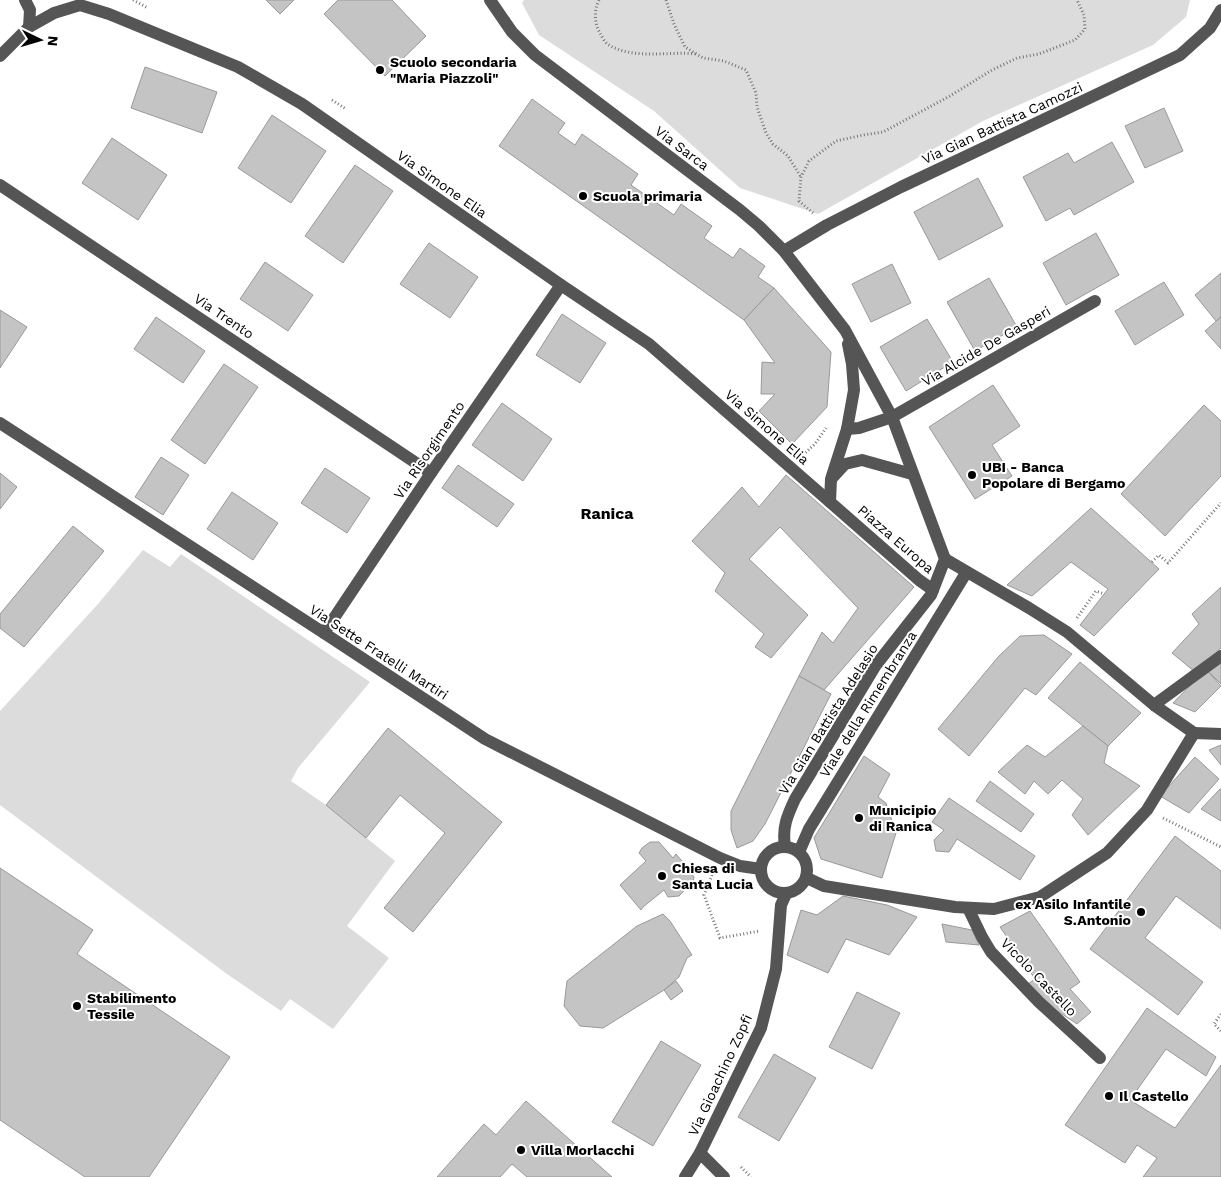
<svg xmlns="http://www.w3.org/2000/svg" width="1221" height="1177" viewBox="0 0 1221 1177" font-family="'Work Sans',sans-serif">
<rect width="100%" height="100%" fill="#fff"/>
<g fill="#dcdcdc">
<path d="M 524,0 L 1190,0 L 1186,17 L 1153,45 L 983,121 L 818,214 L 740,188 L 654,111 L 539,35 L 522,3 Z"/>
<path d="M 143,550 L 170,567 L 181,554 L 370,682 L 298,768 L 291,781 L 326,805 L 395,861 L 347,926 L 389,958 L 333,1029 L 290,999 L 281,1011 L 227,974 L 0,805 L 0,711 L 98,604 Z"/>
</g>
<g fill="#c4c4c4" stroke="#999">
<path d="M 266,0 L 294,0 L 280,14 Z"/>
<path d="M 338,0 L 392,0 L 426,36 L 385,76 L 324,14 Z"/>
<path d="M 145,67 L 217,92 L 202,133 L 131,108 Z"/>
<path d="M 532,99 L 565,123 L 558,133 L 575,145 L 582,134 L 638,174 L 631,185 L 674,215 L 681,204 L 712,226 L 704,238 L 733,258 L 740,248 L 765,266 L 758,277 L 774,288 L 744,320 L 499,146 Z"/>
<path d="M 1164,108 L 1183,151 L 1145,168 L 1125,126 Z"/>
<path d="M 272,115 L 326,151 L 291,203 L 238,168 Z"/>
<path d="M 112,138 L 167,175 L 138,220 L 82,183 Z"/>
<path d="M 1112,142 L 1134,182 L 1074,215 L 1070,208 L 1046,221 L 1023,177 L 1068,153 L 1074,163 Z"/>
<path d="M 355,165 L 393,191 L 343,263 L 305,236 Z"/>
<path d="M 978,178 L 1003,226 L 939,260 L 914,212 Z"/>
<path d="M 1096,233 L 1119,275 L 1066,305 L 1043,263 Z"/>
<path d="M 429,243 L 478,277 L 450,318 L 400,284 Z"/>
<path d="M 265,262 L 313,295 L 288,331 L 240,299 Z"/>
<path d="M 892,264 L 911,303 L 871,322 L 852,284 Z"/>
<path d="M 1221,273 L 1221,317 L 1216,321 L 1195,295 Z"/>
<path d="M 989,278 L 1017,327 L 975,351 L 947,302 Z"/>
<path d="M 1164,282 L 1184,315 L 1135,345 L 1115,311 Z"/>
<path d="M 774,288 L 831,352 L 827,407 L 792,444 L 759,411 L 775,394 L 761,394 L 762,362 L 775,363 L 744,320 Z"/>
<path d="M 0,310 L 27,327 L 0,368 Z"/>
<path d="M 562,314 L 606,343 L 580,383 L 536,355 Z"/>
<path d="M 156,317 L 205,351 L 183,383 L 134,349 Z"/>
<path d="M 1221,317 L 1221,349 L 1205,331 Z"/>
<path d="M 927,319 L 953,362 L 906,391 L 880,347 Z"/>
<path d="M 224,364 L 258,387 L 205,464 L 171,440 Z"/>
<path d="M 993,385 L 1020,426 L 992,445 L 1012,476 L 975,499 L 929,427 Z"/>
<path d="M 502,403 L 552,439 L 523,481 L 472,445 Z"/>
<path d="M 1204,405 L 1221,421 L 1221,476 L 1165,536 L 1121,494 Z"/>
<path d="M 161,457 L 189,475 L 163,515 L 135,497 Z"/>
<path d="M 458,465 L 514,504 L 497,527 L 442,488 Z"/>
<path d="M 325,468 L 370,498 L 347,533 L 301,503 Z"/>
<path d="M 0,473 L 17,487 L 0,509 Z"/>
<path d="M 786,475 L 914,587 L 824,690 L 799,676 L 822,632 L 833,643 L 858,608 L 780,527 L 749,559 L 808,615 L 771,658 L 755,647 L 764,634 L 715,591 L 725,573 L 692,541 L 742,487 L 759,507 Z"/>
<path d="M 232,492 L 278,523 L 253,560 L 207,529 Z"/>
<path d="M 1091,508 L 1159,569 L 1094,636 L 1080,625 L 1108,589 L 1071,562 L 1032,596 L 1007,585 Z"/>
<path d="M 73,526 L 104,551 L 24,647 L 0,628 L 0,614 Z"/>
<path d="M 1221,587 L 1221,648 L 1195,672 L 1172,653 L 1199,624 L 1192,614 Z"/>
<path d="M 1044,635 L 1072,654 L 1036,695 L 1025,688 L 969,756 L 938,729 L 999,656 L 1020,636 Z"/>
<path d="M 1080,662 L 1141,713 L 1108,746 L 1048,698 Z"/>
<path d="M 1221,662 L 1221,684 L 1206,669 Z"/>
<path d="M 1206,669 L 1221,686 L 1195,712 L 1173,703 Z"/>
<path d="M 799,676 L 831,694 L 765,824 L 753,841 L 737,848 L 731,830 L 731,811 Z"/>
<path d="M 1083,726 L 1108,746 L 1104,763 L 1140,786 L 1088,835 L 1072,815 L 1083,799 L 1062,780 L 1048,794 L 1034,781 L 1025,794 L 998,772 L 1027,745 L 1045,757 Z"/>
<path d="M 388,728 L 502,822 L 413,932 L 384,908 L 445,833 L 400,795 L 366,838 L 326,805 Z"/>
<path d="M 1221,745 L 1221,765 L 1209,750 Z"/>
<path d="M 864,756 L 890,774 L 878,797 L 886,803 L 896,833 L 882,878 L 821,859 L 814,838 Z"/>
<path d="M 1195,757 L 1219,779 L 1189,813 L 1160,796 Z"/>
<path d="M 990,781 L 1034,814 L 1021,832 L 976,801 Z"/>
<path d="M 1220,789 L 1221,789 L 1221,821 L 1201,809 Z"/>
<path d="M 949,798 L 1035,856 L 1020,880 L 957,839 L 949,852 L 936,851 L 934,840 L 944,830 L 932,822 Z"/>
<path d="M 1175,836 L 1221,871 L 1221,929 L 1176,896 L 1145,938 L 1203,982 L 1178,1015 L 1090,949 Z"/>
<path d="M 650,842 L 659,842 L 673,858 L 676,854 L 692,873 L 694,878 L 693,881 L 679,896 L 668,897 L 664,890 L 643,907 L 641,910 L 620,885 L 646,861 L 639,853 L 642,848 Z"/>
<path d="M 0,868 L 93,930 L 77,954 L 230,1057 L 149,1177 L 85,1177 L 0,1120 Z"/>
<path d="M 843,896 L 887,905 L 917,917 L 889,955 L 846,939 L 828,973 L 787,955 L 801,910 L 817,915 Z"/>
<path d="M 1030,911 L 1080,982 L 1070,989 L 1091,1012 L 1077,1024 L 1044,1002 L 1028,984 L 1035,979 L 1000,927 Z"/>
<path d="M 663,914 L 670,921 L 692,955 L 687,958 L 679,977 L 664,990 L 603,1028 L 580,1026 L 564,1006 L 567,981 L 637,926 Z"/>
<path d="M 942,924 L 972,930 L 979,945 L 946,942 Z"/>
<path d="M 676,981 L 683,991 L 671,1000 L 664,990 Z"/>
<path d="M 857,992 L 900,1013 L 872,1069 L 829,1047 Z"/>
<path d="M 1147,1008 L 1216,1057 L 1206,1076 L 1166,1049 L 1130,1100 L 1175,1128 L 1221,1065 L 1221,1177 L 1143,1177 L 1157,1158 L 1137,1145 L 1125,1163 L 1065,1125 Z"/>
<path d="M 661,1041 L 701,1065 L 653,1146 L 612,1122 Z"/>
<path d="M 774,1054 L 816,1078 L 779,1141 L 738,1117 Z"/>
<path d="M 526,1101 L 612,1177 L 527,1177 L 512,1164 L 500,1177 L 437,1177 L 484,1124 L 496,1135 Z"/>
</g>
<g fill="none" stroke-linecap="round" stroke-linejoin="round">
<g stroke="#777" stroke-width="3" stroke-dasharray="1 2.5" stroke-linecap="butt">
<path d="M 133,0 L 148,8"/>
<path d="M 599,0 C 594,10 594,23 600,33 C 602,37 605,43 609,45 C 634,60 668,51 696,54"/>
<path d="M 666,0 L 674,24 L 685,47 L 703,58 L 724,61 L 746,70 L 756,93 L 757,107 L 766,133 L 773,144 L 788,156 L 801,177"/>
<path d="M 332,100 L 346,109"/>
<path d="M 813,213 L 799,201 L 801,177 L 809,161 L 836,141 L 863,135 L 883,132 L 950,96 L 992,70 L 1017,58 L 1039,54 L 1075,40 L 1085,29 L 1084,15 L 1077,0"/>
<path d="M 803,455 L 815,444 L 826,428"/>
<path d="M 1152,562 L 1159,555 L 1168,563 L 1221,503"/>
<path d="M 1077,618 L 1096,591 L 1104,594"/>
<path d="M 1163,818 L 1221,847"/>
<path d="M 712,875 L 704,895 L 720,938 L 760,931"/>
<path d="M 1221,1014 L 1214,1024 L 1221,1031"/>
<path d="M 741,1167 L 751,1177"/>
</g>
<g stroke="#555" stroke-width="12">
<path d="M 25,0 L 30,10 L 29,27"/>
<path d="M 490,0 L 512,32 L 535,55 L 740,210 L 759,226 L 784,251 L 845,330 L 892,417 L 945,559 L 931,595 L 876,665 L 795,799 C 787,816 782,828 785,846"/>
<path d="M 0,56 L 29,27 L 54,13 L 80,5 L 109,14 L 238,67 L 302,104 L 561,285 L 649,344 L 830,502"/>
<path d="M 0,185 L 431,473"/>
<path d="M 784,251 L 827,225 L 901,187 L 1180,55 L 1210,28 L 1221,10"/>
<path d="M 848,344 L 852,364 L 854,390 L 847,429 L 831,479 L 830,502 L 919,580 L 933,590"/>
<path d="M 0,423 L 324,633 L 485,739 L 720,858 L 740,866 L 761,869"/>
<path d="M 847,429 L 859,428 L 892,417 L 1095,301"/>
<path d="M 833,477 L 845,464 L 862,460 L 912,474"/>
<path d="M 945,559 L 1029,608 L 1067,632 L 1154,705 L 1194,733"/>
<path d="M 324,633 L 431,473 L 561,285"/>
<path d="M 1154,705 L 1221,656"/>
<path d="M 1194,733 L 1221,734"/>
<circle cx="784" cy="870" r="23"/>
<path d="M 799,852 L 809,829 L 966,573"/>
<path d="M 807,878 L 824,886 L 955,907 L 994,909 L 1040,897 L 1107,853 L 1147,810 L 1194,733"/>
<path d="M 968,908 L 982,937 L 991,952 L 1039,1002 L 1100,1058"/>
<path d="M 700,1153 L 724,1177"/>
<path d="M 685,1177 L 700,1153 L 761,1028 L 776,969 L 781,905 L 786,894"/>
</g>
</g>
<g fill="#000" stroke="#fff" stroke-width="2">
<circle cx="380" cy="70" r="5"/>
<circle cx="583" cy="196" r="5"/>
<circle cx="972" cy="475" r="5"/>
<circle cx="859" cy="818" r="5"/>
<circle cx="662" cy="876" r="5"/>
<circle cx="1141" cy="912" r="5"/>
<circle cx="77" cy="1006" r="5"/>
<circle cx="1109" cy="1096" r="5"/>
<circle cx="521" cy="1150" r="5"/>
</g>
<g text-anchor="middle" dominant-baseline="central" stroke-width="4" stroke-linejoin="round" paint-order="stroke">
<g font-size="14" font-weight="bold" fill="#000" stroke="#fff" text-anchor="start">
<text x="390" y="62">Scuolo secondaria<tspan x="390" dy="16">"Maria Piazzoli"</tspan></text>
<text x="593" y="196">Scuola primaria</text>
<text x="982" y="467">UBI - Banca<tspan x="982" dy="16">Popolare di Bergamo</tspan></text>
<text x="869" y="810">Municipio<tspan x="869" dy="16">di Ranica</tspan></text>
<text x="672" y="868">Chiesa di<tspan x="672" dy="16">Santa Lucia</tspan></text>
<text x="1131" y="904" text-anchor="end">ex Asilo Infantile<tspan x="1131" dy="16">S.Antonio</tspan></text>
<text x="87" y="998">Stabilimento<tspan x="87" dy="16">Tessile</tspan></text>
<text x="1119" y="1096">Il Castello</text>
<text x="531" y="1150">Villa Morlacchi</text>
</g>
<g font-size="14" fill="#000" stroke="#fff">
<text transform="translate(1002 123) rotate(-25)">Via Gian Battista Camozzi</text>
<text transform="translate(682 148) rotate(37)">Via Sarca</text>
<text transform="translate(442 184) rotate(35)">Via Simone Elia</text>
<text transform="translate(224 316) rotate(34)">Via Trento</text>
<text transform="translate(986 346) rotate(-30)">Via Alcide De Gasperi</text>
<text transform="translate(767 427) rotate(41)">Via Simone Elia</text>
<text transform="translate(429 450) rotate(-56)">Via Risorgimento</text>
<text transform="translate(896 539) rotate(41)">Piazza Europa</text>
<text transform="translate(379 652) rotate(33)">Via Sette Fratelli Martiri</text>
<text transform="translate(868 704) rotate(-58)">Viale della Rimembranza</text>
<text transform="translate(828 719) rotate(-58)">Via Gian Battista Adelasio</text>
<text transform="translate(1039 977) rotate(46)">Vicolo Castello</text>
<text transform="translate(720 1075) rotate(-65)">Via Gioachino Zopfi</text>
</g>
<g font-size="16" font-weight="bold" fill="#000" stroke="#fff">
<text x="607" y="513">Ranica</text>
</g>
</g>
<g transform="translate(40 40) rotate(95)" stroke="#ffffff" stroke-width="4" paint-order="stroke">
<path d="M0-4L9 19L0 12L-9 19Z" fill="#000000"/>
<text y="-8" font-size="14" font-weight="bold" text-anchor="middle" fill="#000000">N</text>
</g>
</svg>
